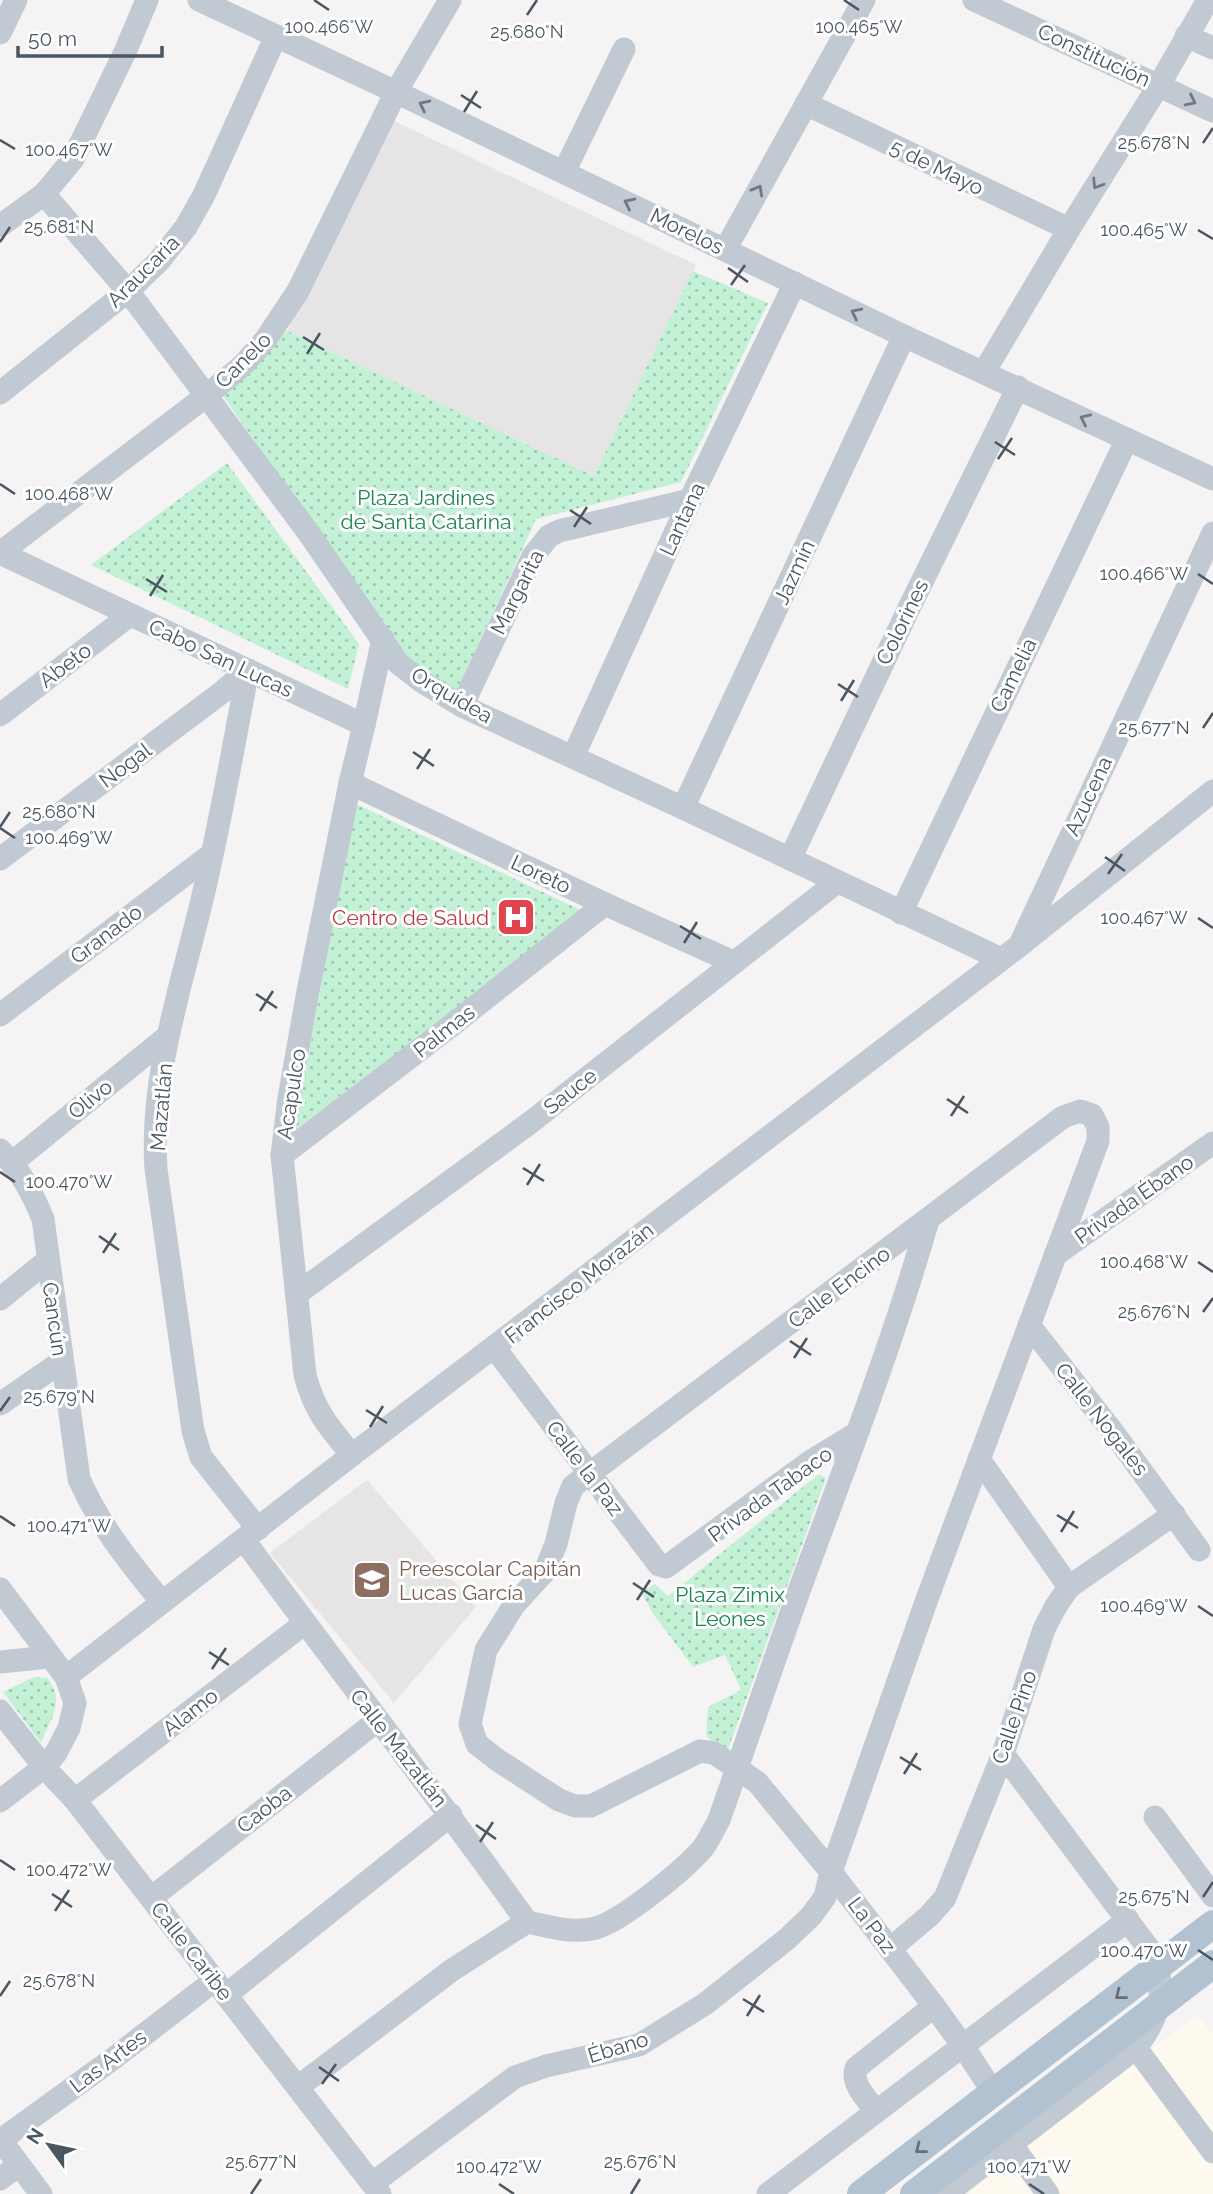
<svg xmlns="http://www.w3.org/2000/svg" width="1213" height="2194" viewBox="0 0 1213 2194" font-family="Raleway,sans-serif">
<defs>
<pattern id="green-dots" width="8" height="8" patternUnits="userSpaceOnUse" patternTransform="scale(1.75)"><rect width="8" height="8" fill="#c3f1d5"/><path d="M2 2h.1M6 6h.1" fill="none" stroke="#a0c6b0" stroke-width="1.8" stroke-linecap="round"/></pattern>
</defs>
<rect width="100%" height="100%" fill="#f5f3f3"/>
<path fill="#fdf9ef" d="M 1197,2015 L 1213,2034 L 1213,2194 L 970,2194 L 965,2188 Z"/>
<g fill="#e6e4e5">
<path d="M 390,119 L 696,265 L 594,476 L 287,331 Z"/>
<path d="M 367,1480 L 476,1607 L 394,1703 L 270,1553 Z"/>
</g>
<g fill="url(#green-dots)">
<path d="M 693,271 L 768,303 L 681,482 L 536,519 L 456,693 L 407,658 L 223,396 L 287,331 L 594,476 Z"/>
<path d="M 227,463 L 359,644 L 348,689 L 91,565 Z"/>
<path d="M 354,803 L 585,912 L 295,1130 Z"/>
<path d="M 819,1474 L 826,1478 L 725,1758 L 706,1734 L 708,1707 L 741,1690 L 725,1655 L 693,1667 L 654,1615 L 641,1592 L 655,1584 L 668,1596 Z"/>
<path d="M 34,1677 L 47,1678 C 66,1700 51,1719 41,1743 L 3,1692 Z"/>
</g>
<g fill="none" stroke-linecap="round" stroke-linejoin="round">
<g stroke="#c1cad2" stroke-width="23">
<path d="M 199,0 L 396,92 L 904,336 L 1213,479"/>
<path d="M 974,0 L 1213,111"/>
<path d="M 0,33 L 16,0"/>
<path d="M 1186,36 L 1213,48"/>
<path d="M 806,104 L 1069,229"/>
<path d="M 564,172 L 624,49"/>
<path d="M 44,194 L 128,291 L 308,532 L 398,663 L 421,681 L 462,706 L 683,808 L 1001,959"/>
<path d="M 0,226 L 44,194 L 73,159 L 125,52 L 147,0"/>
<path d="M 725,250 L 864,0"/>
<path d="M 984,372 L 1069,229 L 1159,85 L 1208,0"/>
<path d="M 0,393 L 128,291 L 159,261 L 186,227 L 204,195 L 276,36"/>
<path d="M 0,553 L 206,396 L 243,365 L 266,339 L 298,291 L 396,92 L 450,0"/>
<path d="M 0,553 L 364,725 L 383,639"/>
<path d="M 248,670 C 233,748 220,826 201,904 C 180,990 150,1079 156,1169 L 193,1431 L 201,1457 L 258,1529"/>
<path d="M 462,706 L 533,556 L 549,536 L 559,531 L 690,500"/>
<path d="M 0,715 L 130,615"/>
<path d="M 573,757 L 690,500 L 795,283"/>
<path d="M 350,783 L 605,904 L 733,962"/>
<path d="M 683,808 L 904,336"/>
<path d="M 0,859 L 221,693 L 248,670"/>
<path d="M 790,859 L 911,604 L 1018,387"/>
<path d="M 901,913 L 1127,439"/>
<path d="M 1022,940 L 1213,533"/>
<path d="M 0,1015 L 212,854"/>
<path d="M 0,1150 C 20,1170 32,1192 43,1219 L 79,1479 C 101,1528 128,1560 161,1601"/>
<path d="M 282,1155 L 452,1025 L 605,904"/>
<path d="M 13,1162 L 168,1036"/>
<path d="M 1055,1255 L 1213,1143"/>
<path d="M 298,1293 L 531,1122 L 837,882"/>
<path d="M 0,1299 L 47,1261"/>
<path d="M 1029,1325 L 1113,1432 L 1199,1550"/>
<path d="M 494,1347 L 659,1565 L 666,1567 L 811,1461 L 857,1433"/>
<path d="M 0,1404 L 61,1362"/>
<path d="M 352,1455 C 328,1426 315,1412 305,1375 L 282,1155 L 289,1098 L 308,991 L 350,783 L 364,725"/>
<path d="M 979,1459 L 1069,1587"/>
<path d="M 244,1540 C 338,1668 435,1793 527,1922 C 550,1927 573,1934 596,1928 C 623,1920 684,1870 703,1848 C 709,1840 714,1829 719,1820 C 747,1740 774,1660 803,1580 C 847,1461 893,1342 928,1220"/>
<path d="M 0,1589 L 66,1677"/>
<path d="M 0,1662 L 49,1657"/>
<path d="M 0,1711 L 44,1767 L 75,1800 L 380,2194"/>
<path d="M 75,1800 L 305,1623"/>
<path d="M 0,1801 L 44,1767 L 56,1753 L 69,1728 L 75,1703 L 66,1677 L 352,1455 L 1019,946 L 1213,791"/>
<path d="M 1155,1817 L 1213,1896"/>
<path d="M 151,1898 L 377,1721"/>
<path d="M 890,1949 L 929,1916 L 945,1898 L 1003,1754 L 1044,1629 L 1056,1606 L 1069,1587 L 1174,1514"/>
<path d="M 226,1995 L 451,1815"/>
<path d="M 1136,2048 L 1213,2152"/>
<path d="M 298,2087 L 452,1970 L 527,1922"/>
<path d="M 876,2111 C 867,2099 851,2084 856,2068 L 934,2006"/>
<path d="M 0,2139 L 41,2194"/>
<path d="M 1,2140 L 114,2058 L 215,1980"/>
<path d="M 1011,2144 L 1048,2194"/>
<path d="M 0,2179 L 19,2165"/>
<path d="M 373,2183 L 515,2077 L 546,2066 L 639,2045 L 705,2004 L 787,1939 L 811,1916 L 825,1897 L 831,1872 L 927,1599 L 1098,1141 L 1098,1127 L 1092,1115 L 1080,1111 L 1063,1117 L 573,1486 L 566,1503 L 556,1544 L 545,1571 L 514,1605 L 486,1650 L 470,1724 L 477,1744 L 496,1759 L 559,1800 L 575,1806 L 591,1806 L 700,1751 L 714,1753 L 757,1782 L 831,1872 L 934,2006 L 963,2046 L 993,2092"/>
<path d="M 768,2194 L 1128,1920"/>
<path d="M 946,2194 L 1136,2048 C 1160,2016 1170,1985 1149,1949 L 1003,1754"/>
</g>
<g stroke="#b3c2d1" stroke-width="28">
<path d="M 861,2194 L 1213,1924"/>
<path d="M 914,2194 L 1213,1964"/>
</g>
</g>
<defs><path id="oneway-chevron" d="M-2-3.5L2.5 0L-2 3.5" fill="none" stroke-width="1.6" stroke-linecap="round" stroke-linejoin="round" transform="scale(1.75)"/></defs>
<g stroke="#6e7983">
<use href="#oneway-chevron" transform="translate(1191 101) rotate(26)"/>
<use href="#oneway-chevron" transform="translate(424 105) rotate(-154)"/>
<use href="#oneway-chevron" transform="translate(1097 184) rotate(122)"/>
<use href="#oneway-chevron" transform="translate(758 190) rotate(-61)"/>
<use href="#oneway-chevron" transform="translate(629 203) rotate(-154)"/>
<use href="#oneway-chevron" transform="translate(856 313) rotate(-154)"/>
<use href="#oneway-chevron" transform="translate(1085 419) rotate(-155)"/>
</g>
<g stroke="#64717d">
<use href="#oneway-chevron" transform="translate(1120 1995) rotate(142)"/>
<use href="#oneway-chevron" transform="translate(920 2149) rotate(142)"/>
</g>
<path fill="none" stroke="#4a5661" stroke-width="2.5" d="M 314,0 L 329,10M 844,0 L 859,10M 527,15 L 537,0M 461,95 L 481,108M 464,112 L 477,91M 0,140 L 15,149M 1203,143 L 1213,128M 1198,230 L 1213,239M 0,242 L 10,227M 728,268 L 748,282M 731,285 L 745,265M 303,337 L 324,350M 307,354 L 320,333M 995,442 L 1015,455M 998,459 L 1012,438M 0,484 L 15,494M 570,510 L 591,524M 574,527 L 587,507M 1198,574 L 1213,584M 146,579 L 167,592M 150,596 L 163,575M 838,684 L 858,697M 841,701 L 854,680M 1203,728 L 1213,713M 413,752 L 434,766M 417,769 L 430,749M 0,827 L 10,812M 0,828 L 15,838M 1105,857 L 1125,871M 1108,874 L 1122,854M 1198,918 L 1213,928M 680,926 L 701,939M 684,943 L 697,922M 256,994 L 277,1008M 260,1011 L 273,991M 947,1099 L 968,1113M 951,1116 L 964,1096M 523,1168 L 544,1181M 0,1172 L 15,1182M 527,1185 L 540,1164M 99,1236 L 119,1250M 103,1253 L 116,1233M 1198,1262 L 1213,1272M 1203,1312 L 1213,1298M 790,1341 L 811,1355M 794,1358 L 807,1338M 366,1410 L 387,1423M 0,1411 L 10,1397M 370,1427 L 383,1406M 1057,1515 L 1078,1528M 0,1516 L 15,1526M 1061,1532 L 1074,1511M 633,1583 L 654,1597M 637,1600 L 650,1580M 1198,1606 L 1213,1616M 209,1652 L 229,1665M 212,1669 L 226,1648M 900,1757 L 921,1770M 904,1774 L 917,1753M 476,1825 L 496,1839M 480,1842 L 493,1822M 0,1860 L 15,1870M 52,1894 L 72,1907M 1203,1897 L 1213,1882M 55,1911 L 69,1890M 1198,1950 L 1213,1960M 0,1996 L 10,1981M 743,1999 L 764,2012M 747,2016 L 760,1995M 319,2067 L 339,2081M 322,2084 L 336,2064M 499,2184 L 514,2194M 1029,2184 L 1044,2194M 251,2194 L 261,2179M 631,2194 L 640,2179"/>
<defs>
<g id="hospital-square" transform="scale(2.0125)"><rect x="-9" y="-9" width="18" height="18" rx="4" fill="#e0444e" stroke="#fff"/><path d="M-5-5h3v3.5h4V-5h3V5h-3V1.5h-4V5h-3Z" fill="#fff"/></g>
<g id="school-square" transform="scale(2.0125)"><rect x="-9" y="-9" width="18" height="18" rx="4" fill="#8d6e63" stroke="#fff"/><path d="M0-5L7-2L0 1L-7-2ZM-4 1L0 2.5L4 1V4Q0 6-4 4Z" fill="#fff"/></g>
</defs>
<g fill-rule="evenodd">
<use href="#hospital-square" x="516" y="917"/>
<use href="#school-square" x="372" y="1580"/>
</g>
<g text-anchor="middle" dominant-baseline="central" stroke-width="6" stroke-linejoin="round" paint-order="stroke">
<g font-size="21" fill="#4a5661" stroke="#fff">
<text transform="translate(1094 55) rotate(25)">Constitución</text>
<text transform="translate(937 167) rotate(26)">5 de Mayo</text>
<text transform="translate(687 231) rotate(26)">Morelos</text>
<text transform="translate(143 271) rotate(-45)">Araucaria</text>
<text transform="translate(243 360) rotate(-45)">Canelo</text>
<text transform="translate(682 519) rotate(-65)">Lantana</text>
<text transform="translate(794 572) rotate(-65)">Jazmín</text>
<text transform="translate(517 592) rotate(-63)">Margarita</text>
<text transform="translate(902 622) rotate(-64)">Colorines</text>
<text transform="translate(221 658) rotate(25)">Cabo San Lucas</text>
<text transform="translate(65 665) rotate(-37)">Abeto</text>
<text transform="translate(1013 675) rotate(-64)">Camelia</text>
<text transform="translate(452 695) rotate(30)">Orquídea</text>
<text transform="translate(125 765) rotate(-37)">Nogal</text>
<text transform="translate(1088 796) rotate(-65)">Azucena</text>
<text transform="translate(541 874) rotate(25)">Loreto</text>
<text transform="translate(106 934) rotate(-37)">Granado</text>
<text transform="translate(444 1031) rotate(-38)">Palmas</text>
<text transform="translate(570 1091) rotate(-38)">Sauce</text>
<text transform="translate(291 1094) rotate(-81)">Acapulco</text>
<text transform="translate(90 1099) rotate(-39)">Olivo</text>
<text transform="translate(161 1107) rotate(-85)">Mazatlán</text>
<text transform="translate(1134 1199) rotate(-35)">Privada Ébano</text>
<text transform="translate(579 1283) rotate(-38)">Francisco Morazán</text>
<text transform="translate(839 1287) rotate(-37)">Calle Encino</text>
<text transform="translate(55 1319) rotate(82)">Cancún</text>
<text transform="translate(1102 1419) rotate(52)">Calle Nogales</text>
<text transform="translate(585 1468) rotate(53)">Calle la Paz</text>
<text transform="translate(770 1494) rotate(-36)">Privada Tabaco</text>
<text transform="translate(190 1712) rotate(-38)">Alamo</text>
<text transform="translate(1014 1717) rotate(-71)">Calle Pino</text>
<text transform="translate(399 1748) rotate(52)">Calle Mazatlán</text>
<text transform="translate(264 1809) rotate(-38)">Caoba</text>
<text transform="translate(872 1925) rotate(53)">La Paz</text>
<text transform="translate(192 1951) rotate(52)">Calle Caribe</text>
<text transform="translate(618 2047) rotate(-17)">Ébano</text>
<text transform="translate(108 2061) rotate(-37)">Las Artes</text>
</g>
<g font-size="21" fill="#17864f" stroke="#fff">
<text x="426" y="497">Plaza Jardines<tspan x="426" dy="24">de Santa Catarina</tspan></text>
<text x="730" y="1594">Plaza Zimix<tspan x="730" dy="24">Leones</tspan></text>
</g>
<g font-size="21" fill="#be3a42" stroke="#fff" text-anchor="end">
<text x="489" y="917">Centro de Salud</text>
</g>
<g font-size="21" fill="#785e54" stroke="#fff" text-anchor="start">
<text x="399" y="1568">Preescolar Capitán<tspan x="399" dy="24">Lucas García</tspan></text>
</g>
</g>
<g font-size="18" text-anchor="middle" fill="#4a5661" stroke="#fff" stroke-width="6" stroke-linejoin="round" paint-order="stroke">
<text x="329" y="33">100.466°W</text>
<text x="859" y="33">100.465°W</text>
<text x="527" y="38">25.680°N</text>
<text x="1154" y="149">25.678°N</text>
<text x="69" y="156">100.467°W</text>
<text x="59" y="233">25.681°N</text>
<text x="1144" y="236">100.465°W</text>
<text x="69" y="500">100.468°W</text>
<text x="1144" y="580">100.466°W</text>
<text x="1154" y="734">25.677°N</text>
<text x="59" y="818">25.680°N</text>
<text x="69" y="844">100.469°W</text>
<text x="1144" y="924">100.467°W</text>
<text x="69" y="1188">100.470°W</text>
<text x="1144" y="1268">100.468°W</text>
<text x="1154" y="1318">25.676°N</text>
<text x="59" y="1403">25.679°N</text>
<text x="69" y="1532">100.471°W</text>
<text x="1144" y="1612">100.469°W</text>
<text x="69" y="1876">100.472°W</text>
<text x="1154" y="1903">25.675°N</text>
<text x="1144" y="1957">100.470°W</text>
<text x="59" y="1987">25.678°N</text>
<text x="261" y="2168">25.677°N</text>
<text x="640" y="2168">25.676°N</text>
<text x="499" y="2173">100.472°W</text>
<text x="1029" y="2173">100.471°W</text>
</g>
<g transform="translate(49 2145) rotate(303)" stroke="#ffffff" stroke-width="5" paint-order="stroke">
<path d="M0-5L12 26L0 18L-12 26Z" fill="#4a5661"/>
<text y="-10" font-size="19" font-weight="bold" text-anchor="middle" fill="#4a5661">N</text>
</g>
<path d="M18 46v10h144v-10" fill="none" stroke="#4a5661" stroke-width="3.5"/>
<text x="28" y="46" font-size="21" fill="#4a5661" stroke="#ffffff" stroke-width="5" paint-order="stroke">50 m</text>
</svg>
